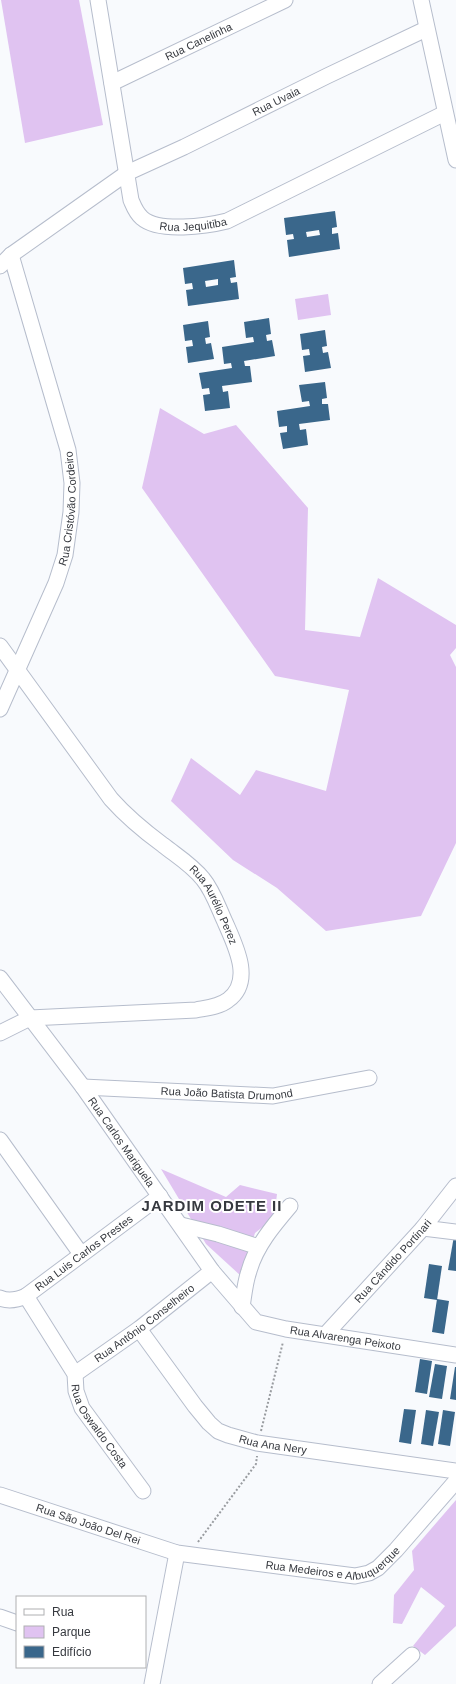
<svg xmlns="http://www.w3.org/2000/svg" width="456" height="1684" viewBox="0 0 456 1684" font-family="Helvetica,sans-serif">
<rect width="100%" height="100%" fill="#f8fafd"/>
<g fill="#e0c3f1">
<path d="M 1,0 L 79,0 L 103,125 L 25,143 Z"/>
<path d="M 328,294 L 331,315 L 298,320 L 295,299 Z"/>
<path d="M 160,408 L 204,434 L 236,425 L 308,508 L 305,630 L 360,637 L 378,578 L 456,625 L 456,648 L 450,655 L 456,667 L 456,843 L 421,916 L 326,931 L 277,888 L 233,860 L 171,801 L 191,758 L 240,795 L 256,770 L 326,791 L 349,690 L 275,676 L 142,488 Z"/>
<path d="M 161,1169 L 226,1197 L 240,1185 L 277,1194 L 274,1218 L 255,1233 L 241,1276 L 206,1244 Z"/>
<path d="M 456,1500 L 456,1626 L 425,1655 L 413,1646 L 445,1606 L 421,1587 L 402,1624 L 393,1623 L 394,1595 L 414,1570 L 412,1551 Z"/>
</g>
<g fill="#3a678b" fill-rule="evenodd">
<path d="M 335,211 L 337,227 L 332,228 L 332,234 L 338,233 L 340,249 L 289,257 L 287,240 L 294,239 L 293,234 L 286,235 L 284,218 ZM 319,230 L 320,235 L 307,237 L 306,232 Z"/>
<path d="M 234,260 L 236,277 L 230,278 L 231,283 L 237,282 L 239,299 L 188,306 L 186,290 L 193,289 L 192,283 L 185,284 L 183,268 ZM 218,279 L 218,285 L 206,287 L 205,281 Z"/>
<path d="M 269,318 L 271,334 L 266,335 L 267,341 L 272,340 L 275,356 L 244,361 L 245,366 L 250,366 L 252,382 L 222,386 L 223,392 L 228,391 L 230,408 L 205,411 L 203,395 L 210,394 L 209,388 L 202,389 L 199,373 L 232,368 L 231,363 L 224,364 L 222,347 L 254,342 L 253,337 L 246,338 L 244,322 Z"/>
<path d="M 208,321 L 210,337 L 205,338 L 206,344 L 211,343 L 214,359 L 188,363 L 186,347 L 193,346 L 192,340 L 185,341 L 183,325 Z"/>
<path d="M 325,330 L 327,346 L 322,347 L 323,353 L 328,352 L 331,368 L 305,372 L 303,356 L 310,355 L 309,349 L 302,350 L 300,334 Z"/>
<path d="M 325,382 L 327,398 L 322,399 L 322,404 L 328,404 L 330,420 L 299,424 L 300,430 L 306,429 L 308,445 L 283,449 L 280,433 L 287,432 L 287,426 L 279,427 L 277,411 L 310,406 L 309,401 L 302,402 L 299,385 Z"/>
<path d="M 454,1236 L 456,1237 L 456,1271 L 448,1270 Z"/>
<path d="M 429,1264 L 442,1266 L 437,1300 L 424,1298 Z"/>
<path d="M 437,1299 L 449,1301 L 444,1334 L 432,1332 Z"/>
<path d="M 420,1359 L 432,1361 L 427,1394 L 415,1392 Z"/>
<path d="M 435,1364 L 447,1366 L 442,1399 L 429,1397 Z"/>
<path d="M 455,1367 L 456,1367 L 456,1400 L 450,1399 Z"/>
<path d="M 404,1409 L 416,1410 L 411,1444 L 399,1442 Z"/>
<path d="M 426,1410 L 439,1412 L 433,1446 L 421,1444 Z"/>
<path d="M 443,1410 L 455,1412 L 450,1446 L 438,1444 Z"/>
</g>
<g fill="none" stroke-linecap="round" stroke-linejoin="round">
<g stroke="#b6bdcc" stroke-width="17">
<g id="minor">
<path id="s1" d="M 98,0 L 131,200 C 134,207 136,213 142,218 C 159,233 207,226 227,221 L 445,113"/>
<path d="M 421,0 L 456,160"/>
<path id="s2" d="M 112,83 L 285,0"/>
<path id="s3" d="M 0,266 L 11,255 L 127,173 L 184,147 L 327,76 L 426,29"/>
<path id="s4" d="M 0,646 L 111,799 C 127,817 144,831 163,845 C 177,856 192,865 203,879 C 213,891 218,907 225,922 C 235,945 254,981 228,1000 C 219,1007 206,1008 196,1010 L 30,1018 L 0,1033"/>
<path id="s5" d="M 0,709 L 56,583 L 65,555 L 71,512 L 72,483 L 68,450 L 11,255"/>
<path id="s6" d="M 0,978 L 83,1087 L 212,1271 L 256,1322 L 286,1329 L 456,1355"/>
<path id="s7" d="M 83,1087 L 273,1096 L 369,1078"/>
<path d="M 0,1140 L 81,1254"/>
<path d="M 181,1225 L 218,1234 L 259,1247"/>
<path d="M 423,1228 L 456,1232"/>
<path id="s8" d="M 26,1296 L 75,1374 L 76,1391 L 82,1408 L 143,1491"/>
<path id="s9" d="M 0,1298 C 9,1302 17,1300 26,1296 L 160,1196"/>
<path d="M 242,1307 C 244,1295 245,1282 249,1271 C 256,1246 273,1226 290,1206"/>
<path id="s10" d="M 139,1329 L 195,1406 L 209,1423 L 218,1431 L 228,1435 L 257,1443 L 456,1471"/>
<path id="s11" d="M 326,1334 L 423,1228 L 456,1186"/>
<path id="s12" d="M 75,1374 L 139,1329 L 212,1271"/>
<path id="s13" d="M 0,1495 L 177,1553 L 355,1576 L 369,1573 L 378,1568 L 396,1550 L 456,1481"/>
<path d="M 0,1617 L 17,1623"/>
<path d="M 152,1684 L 177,1553"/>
<path d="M 380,1684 L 412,1655"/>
</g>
</g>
<g stroke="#999ca0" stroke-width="2" stroke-dasharray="2 2" stroke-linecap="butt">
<path d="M 261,1431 L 283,1342"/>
<path d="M 198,1542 L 256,1464 L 257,1456"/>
</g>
<use href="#minor" stroke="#fff" stroke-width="15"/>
</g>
<g text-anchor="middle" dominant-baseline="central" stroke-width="4" stroke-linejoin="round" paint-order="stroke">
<g font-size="11" fill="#36393f" stroke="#fff">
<text stroke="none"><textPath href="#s2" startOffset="96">Rua Canelinha</textPath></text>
<text stroke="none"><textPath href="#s3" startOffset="323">Rua Uvaia</textPath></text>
<text stroke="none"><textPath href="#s1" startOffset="277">Rua Jequitiba</textPath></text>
<text stroke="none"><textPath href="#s5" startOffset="214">Rua Cristóvão Cordeiro</textPath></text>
<text stroke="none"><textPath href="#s4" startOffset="339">Rua Aurélio Perez</textPath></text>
<text stroke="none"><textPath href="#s7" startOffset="144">Rua João Batista Drumond</textPath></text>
<text stroke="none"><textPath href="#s6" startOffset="204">Rua Carlos Mariguela</textPath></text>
<text stroke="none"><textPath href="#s9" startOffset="99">Rua Luis Carlos Prestes</textPath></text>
<text stroke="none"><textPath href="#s11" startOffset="99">Rua Cândido Portinari</textPath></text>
<text stroke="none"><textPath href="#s12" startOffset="86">Rua Antônio Conselheiro</textPath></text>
<text stroke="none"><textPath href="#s6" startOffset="520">Rua Alvarenga Peixoto</textPath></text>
<text stroke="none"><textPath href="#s8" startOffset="151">Rua Oswaldo Costa</textPath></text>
<text stroke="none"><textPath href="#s10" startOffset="186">Rua Ana Nery</textPath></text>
<text stroke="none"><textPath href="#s13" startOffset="93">Rua São João Del Rei</textPath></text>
<text stroke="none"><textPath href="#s13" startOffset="347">Rua Medeiros e Albuquerque</textPath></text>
</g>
<g font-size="15" font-weight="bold" letter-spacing="1" fill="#36393f" stroke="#fff">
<text x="212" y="1205">JARDIM ODETE II</text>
</g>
</g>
<rect x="16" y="1596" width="130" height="72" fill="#ffffff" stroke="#afb0b2"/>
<rect x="24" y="1609" width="20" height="6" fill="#ffffff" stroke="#afb0b2"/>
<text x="52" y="1616" font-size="12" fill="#36393f">Rua</text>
<rect x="24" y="1626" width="20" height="12" fill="#e0c3f1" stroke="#afb0b2"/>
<text x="52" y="1636" font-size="12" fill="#36393f">Parque</text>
<rect x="24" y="1646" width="20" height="12" fill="#3a678b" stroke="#afb0b2"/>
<text x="52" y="1656" font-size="12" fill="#36393f">Edifício</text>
</svg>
